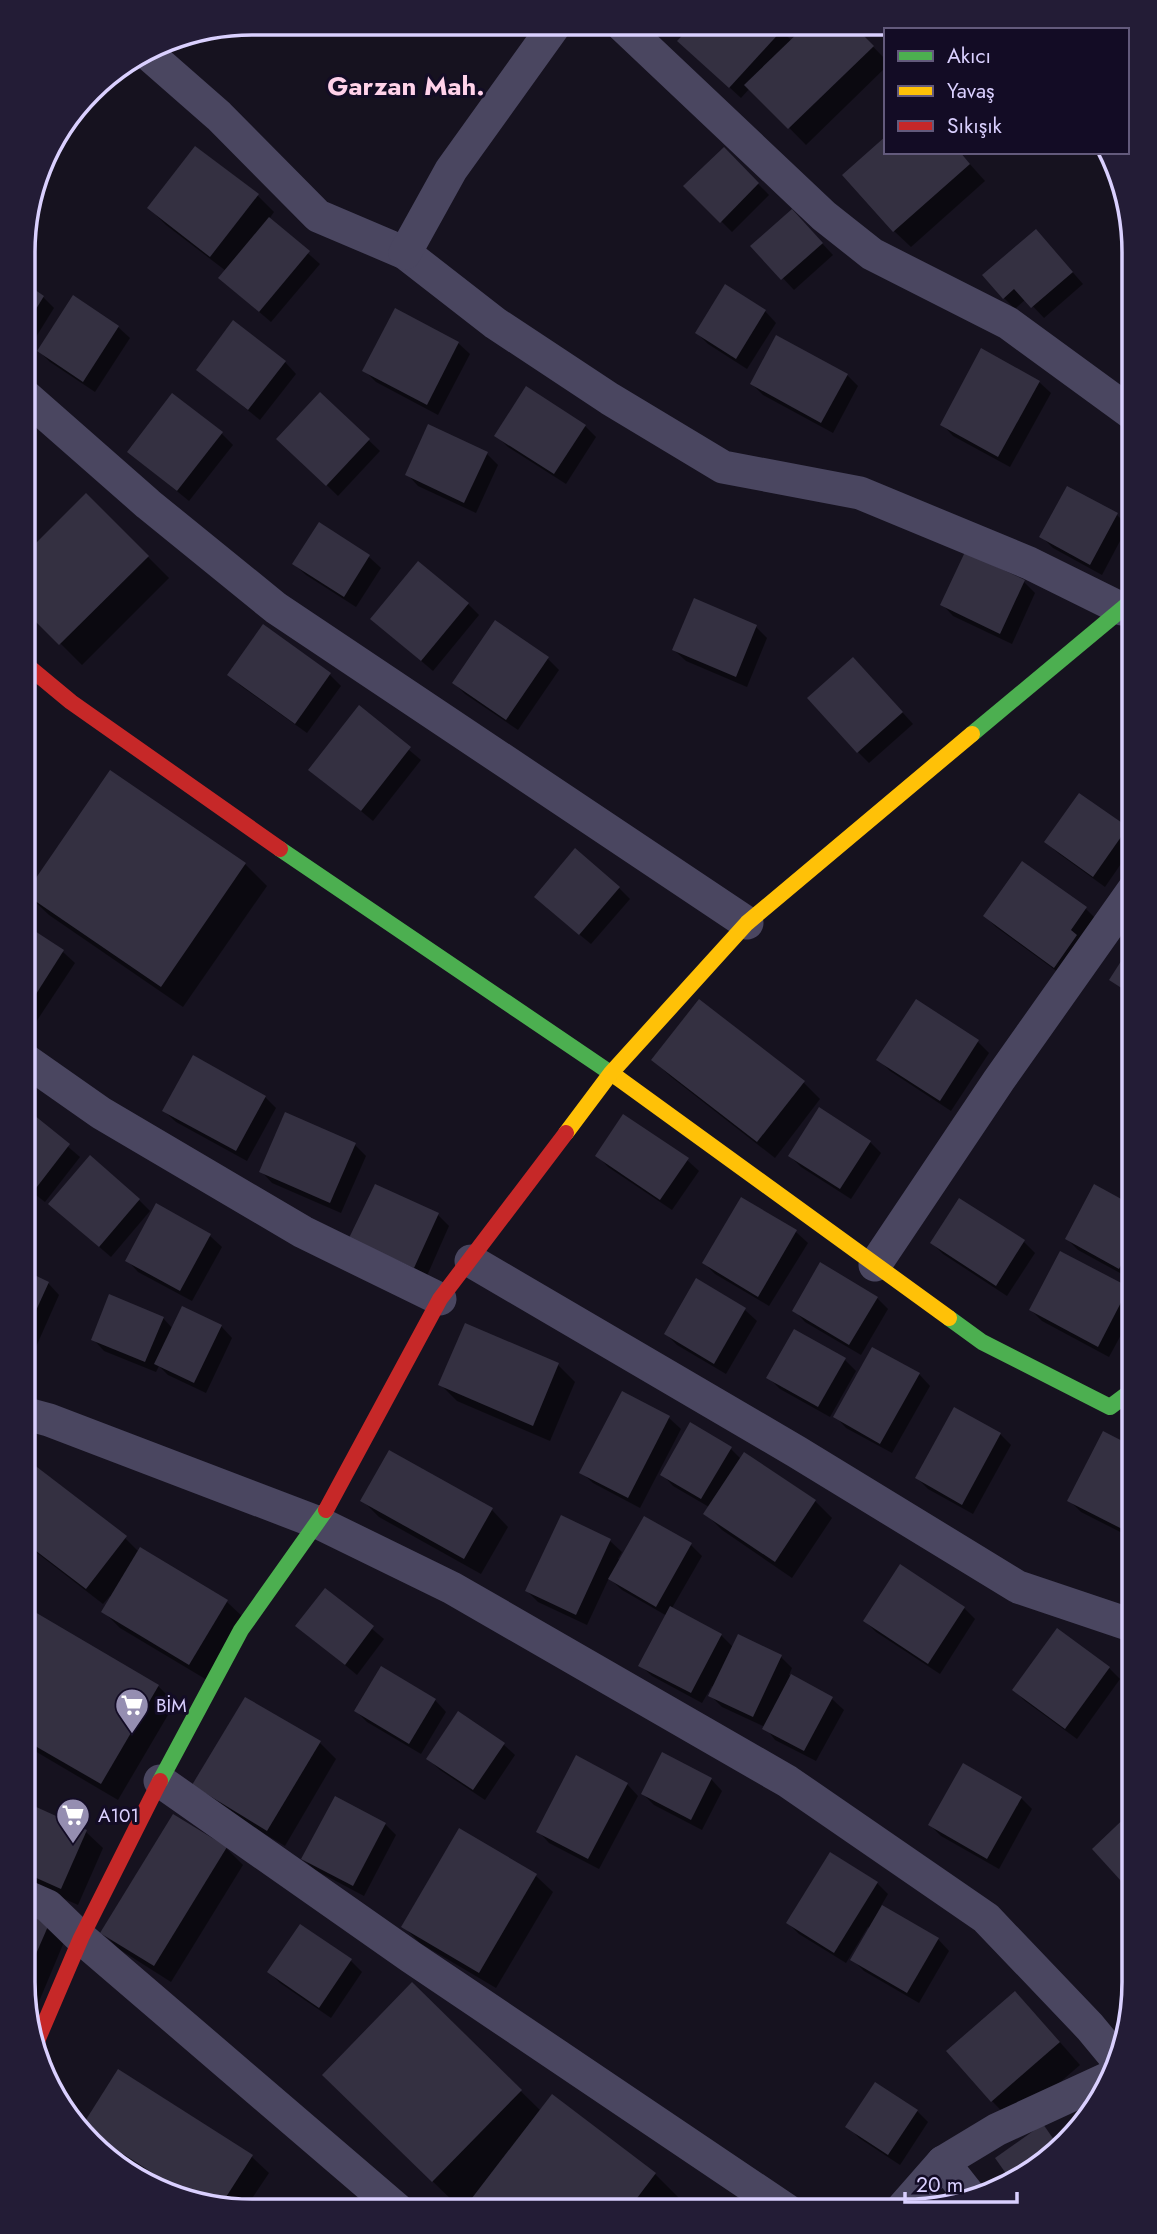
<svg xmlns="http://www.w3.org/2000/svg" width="1157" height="2234" viewBox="0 0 1157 2234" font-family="Jost,sans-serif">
<rect width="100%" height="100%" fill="#16121f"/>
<g fill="#0007">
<path d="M 777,26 L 792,41 L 807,26 L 853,26 L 886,60 L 886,67 L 806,145 L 750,88 L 741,98 L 691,52 Z"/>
<path d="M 196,148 L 258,196 L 274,212 L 269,219 L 320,264 L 271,322 L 232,289 L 226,271 L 166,225 L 149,208 Z"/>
<path d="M 724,149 L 769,195 L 732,232 L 686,186 Z"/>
<path d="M 886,152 L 959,152 L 985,181 L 911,247 L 894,231 Z"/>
<path d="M 803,223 L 833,255 L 794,290 L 753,246 Z"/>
<path d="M 1047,243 L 1083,284 L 1044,318 L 1026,299 L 1015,309 L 1004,298 Z"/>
<path d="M 25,285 L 43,297 L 54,308 L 26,353 Z"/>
<path d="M 73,298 L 118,327 L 130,338 L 95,392 L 50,362 L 39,351 Z"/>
<path d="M 765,311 L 776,323 L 747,369 L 708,344 L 697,333 Z"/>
<path d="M 458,343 L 470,354 L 438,415 L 376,382 L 365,371 Z"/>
<path d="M 285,362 L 296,374 L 260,420 L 198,370 Z"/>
<path d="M 847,375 L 858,386 L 833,433 L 763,395 L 752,384 Z"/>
<path d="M 1039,382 L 1051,393 L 1010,467 L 953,436 L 942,424 Z"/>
<path d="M 320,394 L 380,451 L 338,496 L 279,439 Z"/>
<path d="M 585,426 L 596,437 L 566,484 L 508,447 L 496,435 Z"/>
<path d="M 221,433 L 233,445 L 189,501 L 129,452 Z"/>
<path d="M 487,454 L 498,465 L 476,513 L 418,486 L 407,474 Z"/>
<path d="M 86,495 L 169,578 L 82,665 L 24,607 Z"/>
<path d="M 1117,515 L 1128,526 L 1102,575 L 1053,548 L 1042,537 Z"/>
<path d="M 320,525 L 369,557 L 381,568 L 356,607 L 306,575 L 294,564 Z"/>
<path d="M 1024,582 L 1035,593 L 1012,644 L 953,616 L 942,604 Z"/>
<path d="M 468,604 L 479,615 L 433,671 L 372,619 Z"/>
<path d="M 496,622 L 548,659 L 559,670 L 518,730 L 465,694 L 454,683 Z"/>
<path d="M 264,627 L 330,675 L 341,686 L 307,733 L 241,686 L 230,675 Z"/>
<path d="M 756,627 L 767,638 L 747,687 L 686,661 L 674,650 Z"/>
<path d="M 864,670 L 913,724 L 869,763 L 858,752 Z"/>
<path d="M 359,708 L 421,760 L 373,821 L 310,769 Z"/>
<path d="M 1127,828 L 1134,835 L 1134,845 L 1105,887 L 1058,853 L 1046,842 Z"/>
<path d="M 245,864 L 267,886 L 183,1007 L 49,915 L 27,894 Z"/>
<path d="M 619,888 L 630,899 L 591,944 L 547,908 Z"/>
<path d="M 1086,909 L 1097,920 L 1066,978 L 996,927 L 985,916 Z"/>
<path d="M 24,926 L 63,952 L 75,963 L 36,1022 L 24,1013 Z"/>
<path d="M 1134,944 L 1134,998 L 1111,979 Z"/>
<path d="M 916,1002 L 978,1042 L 989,1053 L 951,1111 L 890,1071 L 879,1060 Z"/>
<path d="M 653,1060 L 804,1083 L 820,1099 L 775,1158 L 670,1076 Z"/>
<path d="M 265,1097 L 276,1108 L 247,1161 L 176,1122 L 164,1111 Z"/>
<path d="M 24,1109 L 80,1157 L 45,1202 L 24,1186 Z"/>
<path d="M 870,1142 L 881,1153 L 851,1199 L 801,1167 L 790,1156 Z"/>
<path d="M 355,1145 L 366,1156 L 341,1213 L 272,1183 L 261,1171 Z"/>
<path d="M 597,1155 L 687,1160 L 699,1171 L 672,1210 L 608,1167 Z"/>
<path d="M 375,1186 L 438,1215 L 449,1226 L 426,1278 L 363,1249 Z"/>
<path d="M 742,1199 L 796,1232 L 808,1243 L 769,1306 L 715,1274 L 704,1263 Z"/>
<path d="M 139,1200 L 150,1211 L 111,1257 L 62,1215 Z"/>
<path d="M 960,1200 L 1024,1242 L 1035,1253 L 1007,1296 L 943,1254 L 932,1243 Z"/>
<path d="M 156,1206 L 210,1236 L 222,1247 L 192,1301 L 138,1272 L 127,1260 Z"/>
<path d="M 1134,1208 L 1134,1273 L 1131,1279 L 1078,1250 L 1067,1239 Z"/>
<path d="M 1061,1253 L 1128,1289 L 1134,1294 L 1134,1311 L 1109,1357 L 1042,1321 L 1031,1310 Z"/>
<path d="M 24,1272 L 48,1283 L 59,1295 L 24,1374 Z"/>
<path d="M 696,1281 L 745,1310 L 757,1321 L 726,1374 L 677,1345 L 666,1334 Z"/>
<path d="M 877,1298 L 888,1309 L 861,1355 L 805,1322 L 794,1310 Z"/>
<path d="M 163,1318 L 173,1329 L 221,1326 L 232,1338 L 206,1393 L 168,1375 L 159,1366 L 156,1372 L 104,1351 L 93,1339 Z"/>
<path d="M 466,1325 L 558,1365 L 575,1382 L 550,1441 L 457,1401 L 440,1384 Z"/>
<path d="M 844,1359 L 856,1371 L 830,1417 L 780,1389 L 769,1378 Z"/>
<path d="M 919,1374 L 930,1386 L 892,1453 L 846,1428 L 835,1416 Z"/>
<path d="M 622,1393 L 669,1418 L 681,1429 L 640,1508 L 593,1483 L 581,1472 Z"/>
<path d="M 1000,1434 L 1011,1445 L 973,1514 L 928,1489 L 917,1478 Z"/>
<path d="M 731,1449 L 741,1459 L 815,1501 L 832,1518 L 792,1578 L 722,1530 L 705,1513 L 709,1507 L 673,1486 L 662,1474 Z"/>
<path d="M 1134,1449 L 1134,1539 L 1081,1512 L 1069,1500 Z"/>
<path d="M 23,1479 L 125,1538 L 139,1552 L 141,1549 L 227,1602 L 244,1618 L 207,1680 L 120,1628 L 103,1611 L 112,1597 L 110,1596 L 103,1604 L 23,1542 Z"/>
<path d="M 362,1500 L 492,1510 L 508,1527 L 481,1574 L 379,1517 Z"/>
<path d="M 562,1518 L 610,1541 L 622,1552 L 618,1559 L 621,1561 L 691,1545 L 702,1556 L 672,1608 L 721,1635 L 734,1648 L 781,1657 L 792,1668 L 789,1675 L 832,1699 L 844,1710 L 816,1761 L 775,1740 L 765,1727 L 722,1707 L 711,1696 L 715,1687 L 712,1686 L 702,1703 L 652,1676 L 640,1665 L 667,1616 L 622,1590 L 609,1578 L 587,1625 L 538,1602 L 527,1591 Z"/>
<path d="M 326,1590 L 384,1639 L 357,1675 L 298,1626 Z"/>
<path d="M 23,1607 L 158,1686 L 175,1703 L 118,1800 L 23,1744 Z"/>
<path d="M 964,1608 L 975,1619 L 940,1674 L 876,1632 L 865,1621 Z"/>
<path d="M 1109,1668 L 1120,1679 L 1077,1739 L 1025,1701 L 1014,1690 Z"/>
<path d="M 435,1700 L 446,1712 L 421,1754 L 367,1722 L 356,1711 Z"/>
<path d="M 320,1743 L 336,1759 L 285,1846 L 211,1802 L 194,1785 Z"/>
<path d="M 503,1744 L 515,1755 L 485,1800 L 440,1770 L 428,1759 Z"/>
<path d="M 711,1779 L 722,1791 L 702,1830 L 654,1805 L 643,1794 Z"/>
<path d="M 627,1784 L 638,1796 L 599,1869 L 549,1843 L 538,1831 Z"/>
<path d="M 1021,1798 L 1032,1809 L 999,1869 L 941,1836 L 930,1825 Z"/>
<path d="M 23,1803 L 86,1832 L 103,1848 L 78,1905 L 23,1880 Z"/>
<path d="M 385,1824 L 396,1835 L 364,1896 L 315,1870 L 303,1859 Z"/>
<path d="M 460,1831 L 536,1876 L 553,1892 L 496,1988 L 420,1943 L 403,1926 Z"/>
<path d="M 226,1848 L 243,1865 L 171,1982 L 119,1949 L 102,1932 Z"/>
<path d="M 877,1883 L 888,1894 L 881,1906 L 938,1939 L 949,1951 L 919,2003 L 864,1971 L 853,1960 L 871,1929 L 868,1927 L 846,1963 L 799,1934 L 788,1923 Z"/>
<path d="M 23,1912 L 48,1926 L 64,1942 L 30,2023 L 23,1982 Z"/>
<path d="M 351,1961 L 362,1972 L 331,2018 L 280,1983 L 269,1972 Z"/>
<path d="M 412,1985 L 541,2111 L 552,2096 L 655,2174 L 684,2203 L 678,2211 L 486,2210 L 474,2197 L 462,2210 L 353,2104 Z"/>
<path d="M 1036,2015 L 1080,2065 L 1013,2123 L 992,2101 Z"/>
<path d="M 119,2071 L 252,2157 L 269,2173 L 245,2209 L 222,2209 L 185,2198 L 100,2144 L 84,2127 Z"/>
<path d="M 917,2111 L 928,2122 L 900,2165 L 859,2138 L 848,2126 Z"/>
</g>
<g fill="#343041">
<path d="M 692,25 L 780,26 L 783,29 L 729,88 L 677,41 Z"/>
<path d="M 805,26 L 855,27 L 874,46 L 788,129 L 744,85 Z"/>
<path d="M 886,136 L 886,152 L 960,152 L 970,164 L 893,232 L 842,175 Z"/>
<path d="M 195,146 L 259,194 L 210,257 L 147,208 Z"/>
<path d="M 724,147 L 759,183 L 720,223 L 683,186 Z"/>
<path d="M 792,209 L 823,243 L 781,280 L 750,246 Z"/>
<path d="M 269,217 L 310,251 L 259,312 L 218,278 Z"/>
<path d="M 1036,229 L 1073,272 L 1031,308 L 1014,289 L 1003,299 L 982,275 Z"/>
<path d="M 25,283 L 44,296 L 25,327 Z"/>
<path d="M 725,284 L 766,310 L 736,359 L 695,333 Z"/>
<path d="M 73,295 L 119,326 L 83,382 L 37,351 Z"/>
<path d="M 395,308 L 459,342 L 427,405 L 362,371 Z"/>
<path d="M 233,320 L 286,361 L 248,410 L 196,370 Z"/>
<path d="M 776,335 L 848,374 L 821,423 L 750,384 Z"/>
<path d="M 981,348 L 1040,381 L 998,457 L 940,425 Z"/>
<path d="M 526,386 L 586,425 L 554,474 L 494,436 Z"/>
<path d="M 320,392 L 370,439 L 326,486 L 276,439 Z"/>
<path d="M 172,393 L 223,432 L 177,491 L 127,452 Z"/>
<path d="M 428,424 L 488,452 L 464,503 L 405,475 Z"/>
<path d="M 1067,486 L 1118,513 L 1090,565 L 1039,537 Z"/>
<path d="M 86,493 L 149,556 L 59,645 L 24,610 L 24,555 Z"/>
<path d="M 319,522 L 370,555 L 344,597 L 292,564 Z"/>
<path d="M 965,552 L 1025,580 L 1000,634 L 940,605 Z"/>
<path d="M 418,561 L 469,603 L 421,661 L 370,619 Z"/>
<path d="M 694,598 L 757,625 L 736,677 L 672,650 Z"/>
<path d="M 495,620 L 549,657 L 506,720 L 452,683 Z"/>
<path d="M 263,624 L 331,673 L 295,724 L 227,675 Z"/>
<path d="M 853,657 L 903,712 L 857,753 L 807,698 Z"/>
<path d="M 359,705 L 411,747 L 361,811 L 308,770 Z"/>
<path d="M 110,770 L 246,863 L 161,987 L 25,894 Z"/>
<path d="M 1079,793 L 1128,827 L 1093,877 L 1044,842 Z"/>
<path d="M 575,848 L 620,887 L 579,935 L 534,897 Z"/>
<path d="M 1022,861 L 1087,907 L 1071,930 L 1077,935 L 1054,968 L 983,916 Z"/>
<path d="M 24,924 L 64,950 L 24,1013 Z"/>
<path d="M 1134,941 L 1134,996 L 1109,980 Z"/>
<path d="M 699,999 L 805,1081 L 757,1142 L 651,1060 Z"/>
<path d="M 916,999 L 979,1040 L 940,1101 L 876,1060 Z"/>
<path d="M 193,1055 L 266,1096 L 236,1151 L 162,1111 Z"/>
<path d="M 24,1107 L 70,1144 L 33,1192 L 24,1185 Z"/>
<path d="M 819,1107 L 871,1141 L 840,1189 L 788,1156 Z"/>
<path d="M 285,1112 L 356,1143 L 330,1203 L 259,1172 Z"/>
<path d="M 623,1114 L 689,1158 L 660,1200 L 595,1156 Z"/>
<path d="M 90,1155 L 140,1199 L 99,1247 L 48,1204 Z"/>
<path d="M 375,1184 L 439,1213 L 414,1268 L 349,1238 Z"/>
<path d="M 1094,1184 L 1134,1206 L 1134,1242 L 1119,1269 L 1065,1239 Z"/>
<path d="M 741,1197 L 797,1230 L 758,1297 L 702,1263 Z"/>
<path d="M 959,1198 L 1025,1240 L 996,1286 L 930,1243 Z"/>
<path d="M 156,1203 L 211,1234 L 180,1291 L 125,1261 Z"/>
<path d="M 1060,1251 L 1129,1287 L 1098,1347 L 1029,1310 Z"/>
<path d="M 820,1262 L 878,1297 L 849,1345 L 792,1311 Z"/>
<path d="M 24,1270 L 49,1282 L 23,1339 Z"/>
<path d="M 696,1278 L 746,1308 L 714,1364 L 664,1334 Z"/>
<path d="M 109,1294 L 164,1317 L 145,1362 L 91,1340 Z"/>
<path d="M 182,1306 L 222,1325 L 194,1383 L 154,1364 Z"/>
<path d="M 465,1323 L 559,1363 L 533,1426 L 438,1385 Z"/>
<path d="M 794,1329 L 846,1358 L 818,1407 L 766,1378 Z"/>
<path d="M 872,1347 L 920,1373 L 880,1444 L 833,1417 Z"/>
<path d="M 622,1391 L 670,1416 L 628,1498 L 579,1473 Z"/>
<path d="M 954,1407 L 1001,1433 L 962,1505 L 915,1478 Z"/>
<path d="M 690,1422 L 732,1447 L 701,1499 L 660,1475 Z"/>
<path d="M 1103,1431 L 1134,1447 L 1134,1521 L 1128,1532 L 1067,1501 Z"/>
<path d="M 389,1450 L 493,1508 L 464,1559 L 360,1501 Z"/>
<path d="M 744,1452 L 816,1500 L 775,1562 L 703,1514 Z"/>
<path d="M 33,1464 L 127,1536 L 86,1589 L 23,1541 L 23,1476 Z"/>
<path d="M 561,1515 L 611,1539 L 576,1615 L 525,1591 Z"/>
<path d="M 644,1516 L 692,1543 L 656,1607 L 608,1579 Z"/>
<path d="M 140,1547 L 228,1600 L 189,1665 L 101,1612 Z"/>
<path d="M 900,1564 L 965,1607 L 928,1664 L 863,1621 Z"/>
<path d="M 325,1588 L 374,1626 L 345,1665 L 295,1626 Z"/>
<path d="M 23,1605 L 159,1685 L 101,1784 L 23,1739 Z"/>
<path d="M 670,1606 L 722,1634 L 691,1693 L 638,1666 Z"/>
<path d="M 1057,1628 L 1110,1667 L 1065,1729 L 1012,1690 Z"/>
<path d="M 738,1634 L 782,1655 L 753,1717 L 708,1696 Z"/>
<path d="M 381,1666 L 436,1699 L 409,1744 L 354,1711 Z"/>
<path d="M 791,1674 L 833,1697 L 804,1751 L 762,1729 Z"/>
<path d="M 245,1697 L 321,1741 L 267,1831 L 192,1785 Z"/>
<path d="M 458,1711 L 505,1743 L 473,1790 L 426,1759 Z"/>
<path d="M 662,1752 L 712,1778 L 691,1820 L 641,1794 Z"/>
<path d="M 576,1755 L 628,1783 L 588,1859 L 536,1832 Z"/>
<path d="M 963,1763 L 1022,1797 L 987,1859 L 928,1825 Z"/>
<path d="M 335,1796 L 386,1823 L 353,1886 L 301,1859 Z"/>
<path d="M 23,1801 L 87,1830 L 61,1889 L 23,1872 Z"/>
<path d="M 1134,1809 L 1134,1891 L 1132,1893 L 1092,1849 Z"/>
<path d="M 173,1814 L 227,1847 L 154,1966 L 100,1933 Z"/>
<path d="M 459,1828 L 537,1874 L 479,1973 L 401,1927 Z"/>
<path d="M 830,1852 L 878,1882 L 834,1953 L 786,1923 Z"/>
<path d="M 882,1905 L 939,1938 L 907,1993 L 850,1960 Z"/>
<path d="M 23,1910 L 49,1924 L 23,1984 Z"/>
<path d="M 300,1924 L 352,1959 L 319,2008 L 267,1972 Z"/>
<path d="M 412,1982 L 522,2090 L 432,2182 L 322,2075 Z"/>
<path d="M 1015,1991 L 1060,2042 L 991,2102 L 946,2051 Z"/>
<path d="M 118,2069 L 253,2155 L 219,2208 L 198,2202 L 84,2129 L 82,2126 Z"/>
<path d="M 875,2082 L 918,2110 L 888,2155 L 845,2127 Z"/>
<path d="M 552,2094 L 656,2173 L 628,2210 L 487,2210 L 472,2198 Z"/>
<path d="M 1043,2124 L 1059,2147 L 1033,2172 L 1012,2182 L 995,2158 Z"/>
</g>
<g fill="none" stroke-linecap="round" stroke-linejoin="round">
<g stroke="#4a4660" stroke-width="33">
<path d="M 622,25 L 824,216 L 872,254 L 1008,323 L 1134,415"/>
<path d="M 146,52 L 219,116 L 318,216 L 405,253 L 495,323 L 610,399 L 723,467 L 860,493 L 1029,563 L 1122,609"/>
<path d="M 405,253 L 451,170 L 555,25"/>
<path d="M 24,395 L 148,504 L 276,608 L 747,923"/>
<path d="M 24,1059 L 101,1113 L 303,1232 L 440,1299"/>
<path d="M 471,1261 L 797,1452 L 1018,1587 L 1134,1626"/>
<path d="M 875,1265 L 999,1080 L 1134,889"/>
<path d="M 23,1413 L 49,1420 L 319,1523 L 452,1588 L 787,1781 L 986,1918 L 1090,2027 L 1119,2062"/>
<path d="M 160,1781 L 411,1957 L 788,2211"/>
<path d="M 23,1895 L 48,1906 L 81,1938 L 398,2210"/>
<path d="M 943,2162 L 973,2200"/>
<path d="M 900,2211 L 943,2162 L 996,2130 L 1113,2076"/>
</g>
<g stroke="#4caf50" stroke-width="16">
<path d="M 972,734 L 1134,599"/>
<path d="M 280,849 L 618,1078"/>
<path d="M 949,1318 L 982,1342 L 1110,1407 L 1130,1392 L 1134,1385"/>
<path d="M 160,1781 L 241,1630 L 326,1510"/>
</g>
<g stroke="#ffc107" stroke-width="16">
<path d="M 618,1078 L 949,1318"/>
<path d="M 566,1133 L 611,1073 L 747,923 L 972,734"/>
</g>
<g stroke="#c62828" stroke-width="16">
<path d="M 24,663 L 71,702 L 280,849"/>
<path d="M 326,1510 L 440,1299 L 566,1133"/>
<path d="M 34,2048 L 81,1938 L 160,1781"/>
</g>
</g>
<defs>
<g id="supermarket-pin" transform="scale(1.75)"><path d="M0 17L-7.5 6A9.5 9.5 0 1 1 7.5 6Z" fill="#958eb1" stroke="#130c25"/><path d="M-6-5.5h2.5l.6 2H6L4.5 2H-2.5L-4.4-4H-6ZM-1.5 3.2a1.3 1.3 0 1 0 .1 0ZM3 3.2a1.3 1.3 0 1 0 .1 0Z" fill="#fff"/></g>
</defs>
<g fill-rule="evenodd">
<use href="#supermarket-pin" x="132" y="1705"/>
<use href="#supermarket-pin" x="73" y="1815"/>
</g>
<g text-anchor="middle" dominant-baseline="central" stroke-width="6" stroke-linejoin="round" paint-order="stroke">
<g font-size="19" fill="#dad0ff" stroke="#130c25" text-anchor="start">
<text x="156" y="1705">BİM</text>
<text x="98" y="1815">A101</text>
</g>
<g font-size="26" font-weight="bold" fill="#ffd2ea" stroke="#130c25">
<text x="406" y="86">Garzan Mah.</text>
</g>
</g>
<path d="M0 0H1157V2234H0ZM252 35H905A217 217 0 0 1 1122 252V1982A217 217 0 0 1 905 2199H252A217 217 0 0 1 35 1982V252A217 217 0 0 1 252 35Z" fill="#231c36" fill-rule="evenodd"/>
<path fill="none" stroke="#dad0ff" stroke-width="3.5" d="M252 35H905A217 217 0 0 1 1122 252V1982A217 217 0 0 1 905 2199H252A217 217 0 0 1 35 1982V252A217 217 0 0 1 252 35Z"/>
<rect x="884" y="28" width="245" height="126" fill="#130c25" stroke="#635a7c" stroke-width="2"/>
<rect x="898" y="51" width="35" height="10" fill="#4caf50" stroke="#635a7c" stroke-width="2"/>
<text x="947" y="63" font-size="21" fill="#dad0ff">Akıcı</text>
<rect x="898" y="86" width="35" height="10" fill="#ffc107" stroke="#635a7c" stroke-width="2"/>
<text x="947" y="98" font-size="21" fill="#dad0ff">Yavaş</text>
<rect x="898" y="121" width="35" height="10" fill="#c62828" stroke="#635a7c" stroke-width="2"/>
<text x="947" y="133" font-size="21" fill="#dad0ff">Sıkışık</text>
<path d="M905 2192v10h112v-10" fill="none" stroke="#dad0ff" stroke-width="3.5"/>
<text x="916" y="2192" font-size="21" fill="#dad0ff" stroke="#130c25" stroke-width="5" paint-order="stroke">20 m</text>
</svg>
